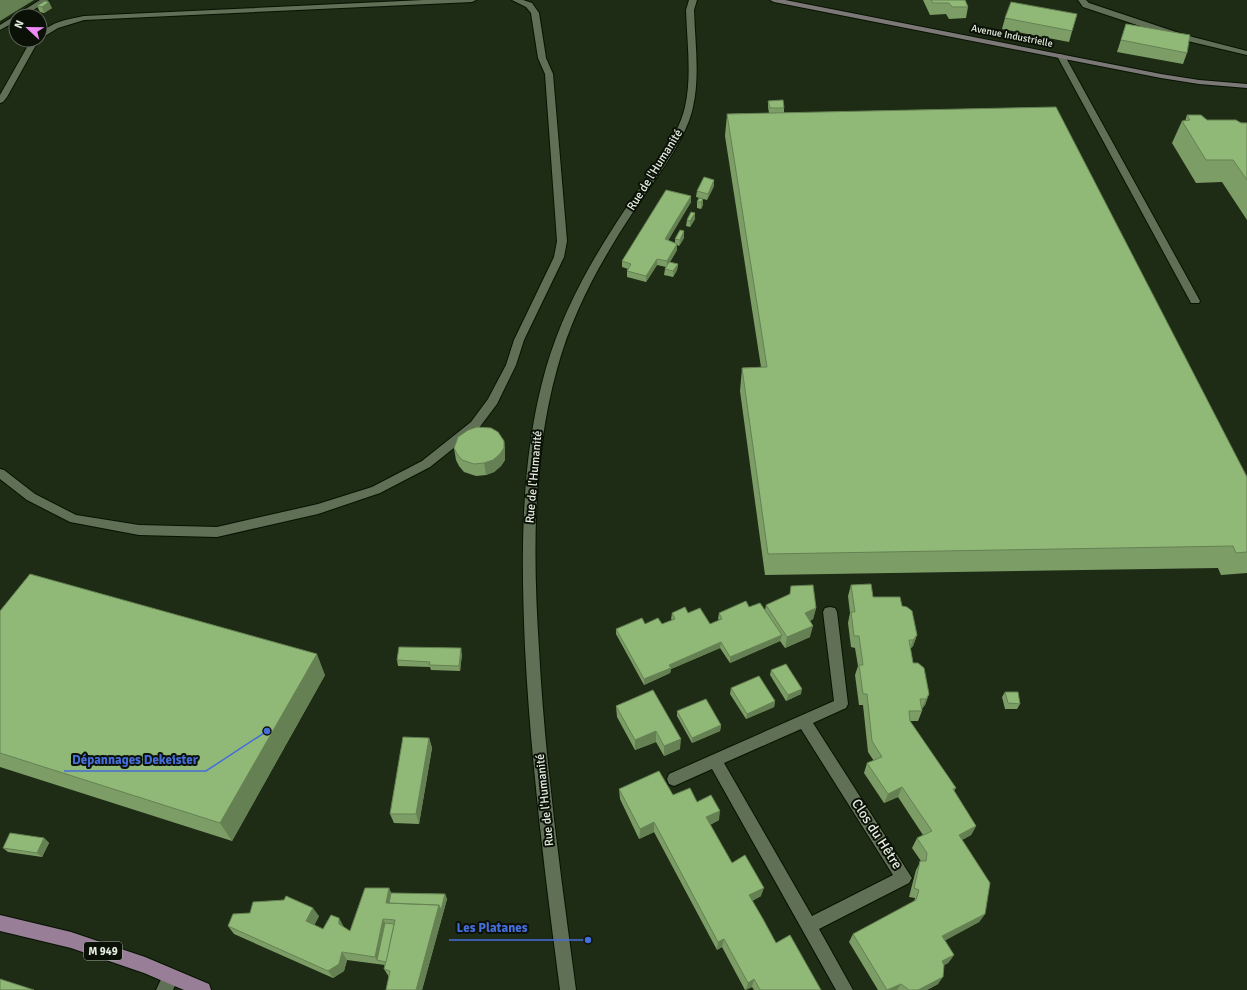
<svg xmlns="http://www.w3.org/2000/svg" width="1247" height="990" viewBox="0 0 1247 990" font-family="Signika,sans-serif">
<rect width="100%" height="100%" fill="#1e2b15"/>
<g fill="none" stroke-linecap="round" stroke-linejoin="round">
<g stroke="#071302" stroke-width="2">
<g id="lane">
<path d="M 40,0 L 49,0 L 24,16 L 16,16 L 16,21 L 0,30 L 0,25 Z"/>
<path d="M 424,0 L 476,0 L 472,2 L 84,20 L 58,28 L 40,39 L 41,40 L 36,45 L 7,97 L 3,102 L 0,103 L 0,95 L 30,42 L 33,40 L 40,40 L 40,33 C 52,22 68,19 84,16 Z"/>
<path d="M 512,0 L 523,0 L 532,3 L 539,13 L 546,58 L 553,74 L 567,241 L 564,257 L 524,340 L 516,365 L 497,404 L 479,428 L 430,467 L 380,493 L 318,514 L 217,537 L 139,535 L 70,522 L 27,500 L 0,479 L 0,469 L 4,470 L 35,494 L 76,515 L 139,525 L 217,527 L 318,504 L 372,487 L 422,461 L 471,422 L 488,399 L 506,365 L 514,340 L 554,257 L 557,241 L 545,74 L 538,58 L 531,13 L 526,7 Z"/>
<path d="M 1078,0 L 1086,0 L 1089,3 L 1185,35 L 1247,51 L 1247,55 L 1179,39 L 1083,7 Z"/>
<path d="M 1058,54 L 1061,54 L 1065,56 L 1200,301 L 1199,303 L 1191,303 L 1190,301 L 1057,56 Z"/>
<path d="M 171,969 L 177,971 L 179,977 L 173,990 L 156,990 L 165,971 Z"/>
</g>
</g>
<g stroke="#071302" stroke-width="2">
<g id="street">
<path d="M 689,0 L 697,0 L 694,10 C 695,42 700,76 693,107 C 686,141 654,180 635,209 C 602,259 573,310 557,369 C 532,460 533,556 539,649 C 545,763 561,877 576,990 L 560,990 C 545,876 531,763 525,648 C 521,555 520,459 546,368 C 563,310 592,259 626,208 C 645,179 677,141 685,107 C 692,76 687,42 686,10 Z"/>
<path d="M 830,607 L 835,608 L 837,612 L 848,704 L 846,708 L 813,723 L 912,878 L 909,883 L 819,929 L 853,990 L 836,990 L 712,769 L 674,786 L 669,784 L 667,779 L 669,774 L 834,701 L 823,612 L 825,608 ZM 801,729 L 893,875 L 812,916 L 724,763 Z"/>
</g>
</g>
<g stroke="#071302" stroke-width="2">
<path id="secondary" d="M 770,0 L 785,0 L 1161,74 L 1199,80 L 1247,84 L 1247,88 L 1199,84 L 1161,78 L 774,2 Z"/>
</g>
<g stroke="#071302" stroke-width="2">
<path id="primary" d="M 0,915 L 71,932 L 145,957 L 209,984 L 211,990 L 184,990 L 144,973 L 71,948 L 0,931 Z"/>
</g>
<use href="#lane" fill="#607057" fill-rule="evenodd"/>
<use href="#street" fill="#607057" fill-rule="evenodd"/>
<use href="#secondary" fill="#7c7877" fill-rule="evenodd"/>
<use href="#primary" fill="#987f97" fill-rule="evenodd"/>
</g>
<g fill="#7c9e66">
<path d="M 923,0 L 965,0 L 968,7 L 966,18 L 949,19 L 946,14 L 930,15 Z"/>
<path d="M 37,6 L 52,8 L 44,13 L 40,12 Z"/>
<path d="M 1077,14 L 1069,42 L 1002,29 L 1005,18 Z"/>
<path d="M 1126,24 L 1187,53 L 1183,64 L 1117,52 Z"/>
<path d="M 768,101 L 784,108 L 784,113 L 1247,477 L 1247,573 L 1221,575 L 1218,568 L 765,575 L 740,391 L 742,368 L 761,367 L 725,136 L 727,114 L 769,113 L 768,107 Z"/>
<path d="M 1187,115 L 1207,120 L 1247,123 L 1247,220 L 1222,182 L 1196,183 L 1172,143 L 1182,121 L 1185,121 Z"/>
<path d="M 714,180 L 714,186 L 707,200 L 696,197 L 697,191 Z"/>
<path d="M 691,196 L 691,202 L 668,240 L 675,243 L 675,239 L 684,238 L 679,246 L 677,245 L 677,250 L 670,262 L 678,264 L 677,270 L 673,277 L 664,275 L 665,269 L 666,267 L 657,265 L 646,282 L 627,277 L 627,271 L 628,269 L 622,267 L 622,261 Z"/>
<path d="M 703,199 L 703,205 L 701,209 L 697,208 L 697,202 Z"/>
<path d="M 695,213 L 695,219 L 690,227 L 686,226 L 687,220 Z"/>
<path d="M 504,441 L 505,453 L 505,460 L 501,466 L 494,472 L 486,475 L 476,476 L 464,472 L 459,466 L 456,460 L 454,448 Z"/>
<path d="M 851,585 L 873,597 L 902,606 L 917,635 L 913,646 L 910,649 L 913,663 L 929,694 L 925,705 L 922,709 L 922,711 L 918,721 L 910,721 L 956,788 L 954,791 L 976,826 L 971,835 L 962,840 L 985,914 L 979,922 L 945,940 L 954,955 L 948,963 L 944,965 L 938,984 L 927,990 L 878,990 L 849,942 L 853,934 L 914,902 L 915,898 L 909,897 L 916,870 L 921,861 L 912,848 L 917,838 L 923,835 L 898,797 L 884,803 L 864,773 L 867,763 L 874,761 L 868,752 L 863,705 L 859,705 L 855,675 L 858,666 L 855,648 L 851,647 L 848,623 L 850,613 L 848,596 Z"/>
<path d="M 791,586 L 816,608 L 813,619 L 810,621 L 810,637 L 785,648 L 780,641 L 730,663 L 720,648 L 671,669 L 670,673 L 644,685 L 616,634 L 616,629 L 645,624 L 662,624 L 672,620 L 671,619 L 672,613 L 688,613 L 710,624 L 719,620 L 718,619 L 719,613 L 749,607 L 765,610 L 766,605 L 790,595 Z"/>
<path d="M 0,611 L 325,675 L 232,841 L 0,767 Z"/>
<path d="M 462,654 L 460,671 L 431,670 L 430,667 L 398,666 L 397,660 Z"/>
<path d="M 771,670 L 801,694 L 786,701 L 770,675 Z"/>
<path d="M 731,688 L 775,701 L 774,707 L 746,719 L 730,694 Z"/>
<path d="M 653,690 L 680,749 L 664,756 L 656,742 L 635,750 L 617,717 L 616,706 Z"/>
<path d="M 1005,692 L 1020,704 L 1017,709 L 1005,709 L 1002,697 Z"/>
<path d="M 677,711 L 721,725 L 720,731 L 692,743 L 677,716 Z"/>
<path d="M 429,738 L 432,748 L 419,824 L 394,823 L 390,814 Z"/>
<path d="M 619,789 L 673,795 L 697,802 L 719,820 L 710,825 L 732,863 L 761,896 L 752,901 L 776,943 L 821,990 L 754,990 L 752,987 L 745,990 L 722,947 L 717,950 L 654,832 L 639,839 L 620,799 Z"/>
<path d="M 44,838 L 49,843 L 42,857 L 8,852 L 3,848 Z"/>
<path d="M 389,888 L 391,893 L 445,894 L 447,899 L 422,990 L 386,990 L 389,977 L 384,969 L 385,965 L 347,960 L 344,971 L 333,978 L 234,934 L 228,926 L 319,916 L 314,925 L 323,929 L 344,927 L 350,931 Z"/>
</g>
<g fill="#658153">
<path d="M 0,0 L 34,0 L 0,21 Z"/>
<path d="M 49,2 L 52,8 L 44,13 L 42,7 Z"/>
<path d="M 714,180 L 714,186 L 707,200 L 708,194 Z"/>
<path d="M 691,196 L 691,202 L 665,246 L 665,239 Z"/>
<path d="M 703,199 L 703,205 L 701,209 L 701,202 Z"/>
<path d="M 695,213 L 695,219 L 690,227 L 690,221 Z"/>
<path d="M 684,231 L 684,238 L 679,246 L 680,240 Z"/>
<path d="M 677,244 L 677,250 L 667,267 L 667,261 Z"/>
<path d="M 657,259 L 657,265 L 646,282 L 646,276 Z"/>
<path d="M 678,264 L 677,270 L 673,277 L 673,271 Z"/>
<path d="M 504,441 L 505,453 L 505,460 L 501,466 L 494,472 L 486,475 L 484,463 Z"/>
<path d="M 816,608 L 813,619 L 802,624 L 805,613 Z"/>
<path d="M 813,626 L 810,637 L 785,648 L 787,637 Z"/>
<path d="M 782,635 L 780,641 L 730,663 L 730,657 Z"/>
<path d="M 917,635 L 913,646 L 909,651 L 913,640 Z"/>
<path d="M 721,642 L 720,648 L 671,669 L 670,673 L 644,685 L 644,679 L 669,665 Z"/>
<path d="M 461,648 L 462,654 L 460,671 L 459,666 Z"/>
<path d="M 317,654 L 325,675 L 232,841 L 220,823 Z"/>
<path d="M 802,689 L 801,694 L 786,701 L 788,695 Z"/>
<path d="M 929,694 L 925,705 L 921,709 L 926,699 Z"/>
<path d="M 775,701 L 774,707 L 746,719 L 747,714 Z"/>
<path d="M 721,725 L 720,731 L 692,743 L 692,738 Z"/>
<path d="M 656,731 L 656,742 L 635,750 L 635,740 Z"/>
<path d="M 429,738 L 432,748 L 419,824 L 416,814 Z"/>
<path d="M 681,739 L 680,749 L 664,756 L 664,746 Z"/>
<path d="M 902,787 L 898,797 L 884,803 L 888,794 Z"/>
<path d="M 720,811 L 719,820 L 705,827 L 706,817 Z"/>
<path d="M 654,822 L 654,832 L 639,839 L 640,829 Z"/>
<path d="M 976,826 L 971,835 L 954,844 L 959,835 Z"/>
<path d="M 44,838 L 49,843 L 42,857 L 37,853 Z"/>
<path d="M 389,888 L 393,897 L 391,908 L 386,903 Z"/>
<path d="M 764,888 L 761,896 L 747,904 L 749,895 Z"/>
<path d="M 445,894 L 447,899 L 422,990 L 416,990 L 439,905 Z"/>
<path d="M 313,908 L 319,916 L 312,930 L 306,921 Z"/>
<path d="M 985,914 L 979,922 L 937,945 L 942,936 Z"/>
<path d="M 339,918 L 344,927 L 344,933 L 339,924 Z"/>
<path d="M 383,919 L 387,927 L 377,960 L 375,957 Z"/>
<path d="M 724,939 L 722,947 L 717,950 L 718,942 Z"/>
<path d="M 342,952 L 347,960 L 344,971 L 333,978 L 328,971 Z"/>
<path d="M 954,955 L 948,963 L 936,969 L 942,961 Z"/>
<path d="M 943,977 L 938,984 L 927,990 L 918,990 Z"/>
<path d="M 754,979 L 752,987 L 746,990 L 748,983 Z"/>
<path d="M 901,984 L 897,990 L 887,990 Z"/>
</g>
<g fill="#90b877" stroke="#658153">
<path d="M 931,0 L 965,0 L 968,7 L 952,7 L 949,3 L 933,3 Z"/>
<path d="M 45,1 L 49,2 L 42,7 L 37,6 Z"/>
<path d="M 1011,2 L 1077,14 L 1072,31 L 1005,18 Z"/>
<path d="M 1126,24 L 1190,35 L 1187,53 L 1121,40 Z"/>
<path d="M 783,100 L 784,108 L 770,108 L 768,101 Z"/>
<path d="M 1056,107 L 1247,477 L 1247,552 L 1236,553 L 1233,546 L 768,554 L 742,368 L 767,367 L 727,114 Z"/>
<path d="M 1187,115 L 1201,115 L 1207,120 L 1236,120 L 1241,123 L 1247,123 L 1247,180 L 1233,160 L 1206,160 L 1182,121 L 1190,120 Z"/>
<path d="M 704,177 L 714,180 L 708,194 L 697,191 Z"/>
<path d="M 666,190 L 691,196 L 665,239 L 677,244 L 667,261 L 657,259 L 646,276 L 627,271 L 631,264 L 622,261 Z"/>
<path d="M 699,198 L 703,199 L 701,202 L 697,202 Z"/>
<path d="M 691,212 L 695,213 L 690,221 L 687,220 Z"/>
<path d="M 680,230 L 684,231 L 680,240 L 675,239 Z"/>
<path d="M 669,262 L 678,264 L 673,271 L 665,269 Z"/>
<path d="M 477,427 L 491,428 L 498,432 L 504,441 L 504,448 L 500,454 L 493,460 L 484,463 L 474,464 L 462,460 L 457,454 L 454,448 L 458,437 L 468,430 Z"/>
<path d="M 30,574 L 317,654 L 220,823 L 0,753 L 0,611 Z"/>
<path d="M 871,584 L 873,597 L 900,597 L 902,606 L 907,607 L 912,611 L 917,635 L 913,640 L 909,640 L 913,663 L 918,663 L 924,668 L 929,694 L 926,699 L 920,699 L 922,711 L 909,711 L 910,721 L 956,788 L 953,789 L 976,826 L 959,835 L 990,883 L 985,914 L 942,936 L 954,955 L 942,961 L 944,965 L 943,977 L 918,990 L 909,990 L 901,984 L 887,990 L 853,934 L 916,900 L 919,890 L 914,888 L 920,861 L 926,861 L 927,853 L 917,838 L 932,831 L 902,787 L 888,794 L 867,763 L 882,757 L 872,741 L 867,694 L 863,694 L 859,665 L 863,665 L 859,636 L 854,636 L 851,612 L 855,612 L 851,585 Z"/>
<path d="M 813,585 L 816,608 L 805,613 L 813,626 L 787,637 L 766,605 L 790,594 L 791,586 Z"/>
<path d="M 746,601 L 749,607 L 760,603 L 782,635 L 730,657 L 721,642 L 669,665 L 671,668 L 644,679 L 616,629 L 642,618 L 645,624 L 658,618 L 662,624 L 675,619 L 672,613 L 685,607 L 688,613 L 700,608 L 710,624 L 722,619 L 719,613 Z"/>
<path d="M 399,647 L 461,648 L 459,666 L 429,665 L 430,662 L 397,660 Z"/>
<path d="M 786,664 L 802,689 L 788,695 L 771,670 Z"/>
<path d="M 759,676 L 775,701 L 747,714 L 731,688 Z"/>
<path d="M 653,690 L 681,739 L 664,746 L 656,731 L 635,740 L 616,706 Z"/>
<path d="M 1005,692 L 1018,692 L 1020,704 L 1008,703 Z"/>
<path d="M 706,699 L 721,725 L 692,738 L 677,711 Z"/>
<path d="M 403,737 L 429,738 L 416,814 L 390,814 Z"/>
<path d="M 659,771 L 673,795 L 690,788 L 697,802 L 711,795 L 720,811 L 706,817 L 732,863 L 745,855 L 764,888 L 749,895 L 763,919 L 776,943 L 790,935 L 821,990 L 760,990 L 754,979 L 748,983 L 724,939 L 718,942 L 654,822 L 640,829 L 619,789 Z"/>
<path d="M 10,833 L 44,838 L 37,853 L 3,848 Z"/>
<path d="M 365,888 L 389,888 L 386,903 L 439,905 L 416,990 L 386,990 L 390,971 L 384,969 L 395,920 L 383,919 L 375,957 L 342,952 L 339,964 L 328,971 L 228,926 L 233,914 L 250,913 L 253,902 L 284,900 L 286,896 L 313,908 L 306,921 L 323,929 L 331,915 L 339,918 L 339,924 L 350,931 Z"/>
<path d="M 391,893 L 445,894 L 441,910 L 439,905 L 389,903 Z"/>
<path d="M 385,923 L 394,924 L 386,962 L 377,960 Z"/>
<path d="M 0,979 L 34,990 L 0,990 Z"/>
</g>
<g text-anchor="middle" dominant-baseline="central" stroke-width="4" stroke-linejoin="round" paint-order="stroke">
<g font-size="10" fill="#e4eddf" stroke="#0c1108">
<text transform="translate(1012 36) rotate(11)">Avenue Industrielle</text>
</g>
<rect fill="#0c1108" stroke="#a3ab9e" stroke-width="1" x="84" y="942" width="38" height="18" rx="3"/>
<g font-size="11" font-weight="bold" fill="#e4eddf">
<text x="103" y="951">M 949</text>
</g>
<g font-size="12" fill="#e4eddf" stroke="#0c1108">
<text transform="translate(655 170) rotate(-58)">Rue de l'Humanité</text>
<text transform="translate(534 477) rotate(-85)">Rue de l'Humanité</text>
<text transform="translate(545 800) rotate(-96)">Rue de l'Humanité</text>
</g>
<g font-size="14" fill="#e4eddf" stroke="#0c1108">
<text transform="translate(877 834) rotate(57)">Clos du Hêtre</text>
</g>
</g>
<path fill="none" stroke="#456ed9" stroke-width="1.5" d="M267 731L206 771H64M588 940L536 940H449"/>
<g fill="#456ed9" stroke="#0c1108" stroke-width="1.5">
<circle cx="267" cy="731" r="4"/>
<circle cx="588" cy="940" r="4"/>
</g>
<g font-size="13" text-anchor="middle" font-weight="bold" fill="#456ed9" stroke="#0c1108" stroke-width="4" stroke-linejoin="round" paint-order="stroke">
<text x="135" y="764">Dépannages Dekeister</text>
<text x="492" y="932">Les Platanes</text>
</g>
<g transform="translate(28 28) rotate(292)"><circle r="19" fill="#0c1108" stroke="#62695e"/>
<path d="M0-3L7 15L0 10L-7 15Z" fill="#ef8bf7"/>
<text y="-6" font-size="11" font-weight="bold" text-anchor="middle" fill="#e4eddf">N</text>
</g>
</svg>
